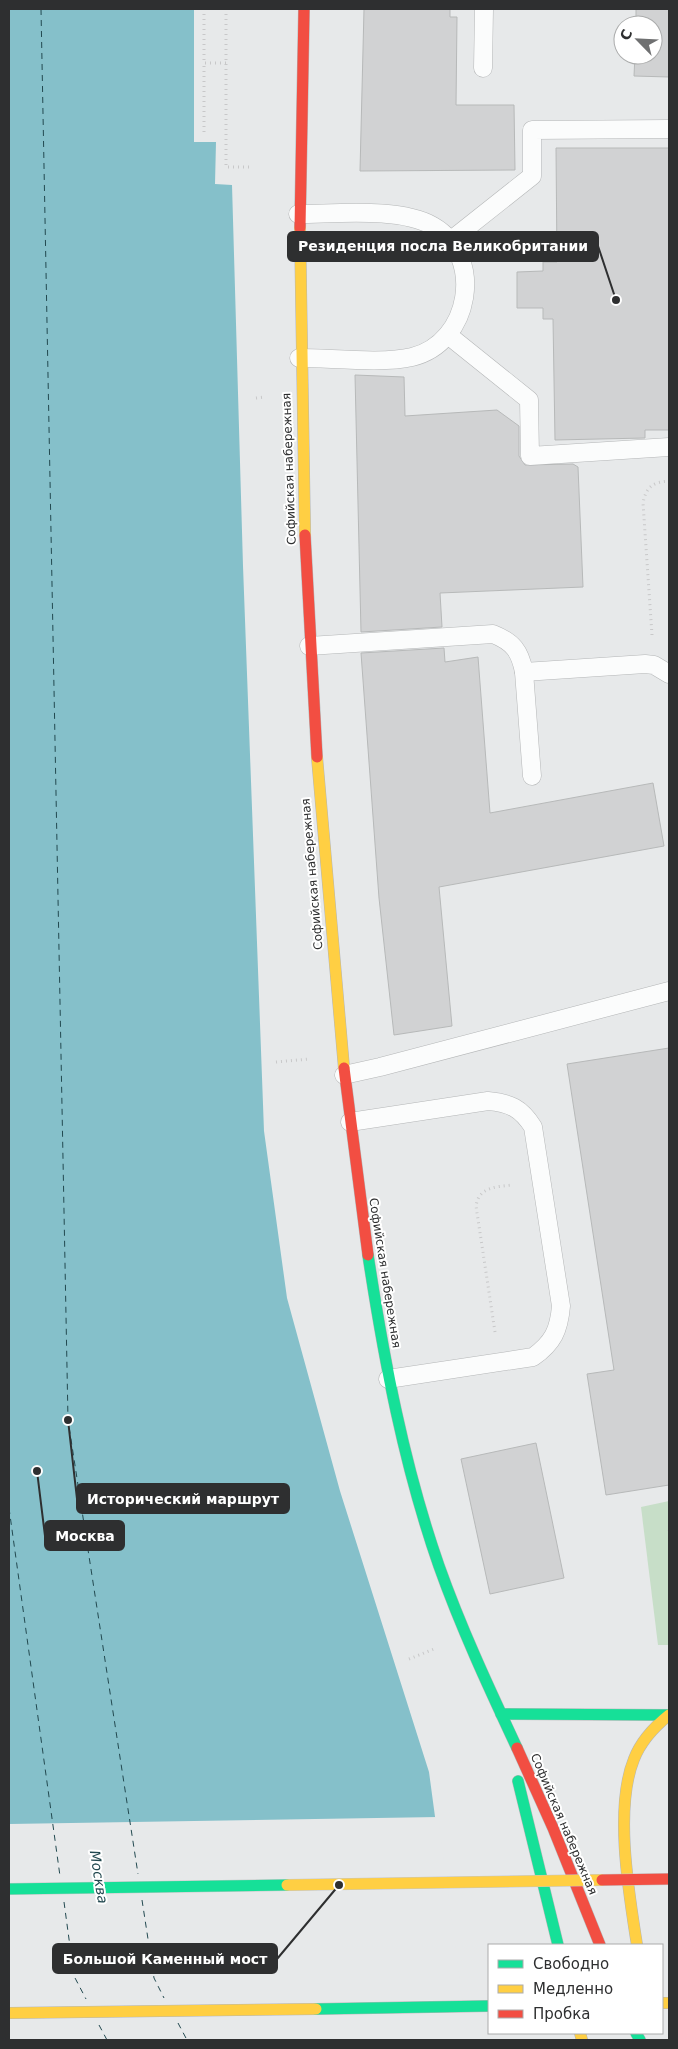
<svg xmlns="http://www.w3.org/2000/svg" width="678" height="2049" viewBox="0 0 678 2049" font-family="'DejaVu Sans',sans-serif">
<rect width="100%" height="100%" fill="#e7e9ea"/>
<path fill="#c7dec8" d="M 669,1501 L 669,1645 L 658,1645 L 641,1507 Z"/>
<path fill="#85c0ca" d="M 9,9 L 194,9 L 194,142 L 216,142 L 215,184 L 232,185 L 243,566 L 264,1131 L 287,1298 L 340,1491 L 429,1772 L 465,2040 L 9,2040 Z"/>
<path fill="#e7e9ea" d="M 438,1817 L 468,2040 L 9,2040 L 9,1824 Z"/>
<g fill="none" stroke-linecap="round" stroke-linejoin="round">
<g stroke="#224950" stroke-width="1" stroke-dasharray="6 5" stroke-linecap="butt">
<path d="M 41,9 L 68,1420 L 138,1874"/>
<path d="M 9,1508 L 60,1876"/>
<path d="M 142,1900 L 154,1978 L 164,1998"/>
<path d="M 64,1902 L 74,1976 L 86,1999"/>
<path d="M 178,2023 L 187,2040"/>
<path d="M 99,2025 L 107,2040"/>
</g>
</g>
<g fill="#d1d2d3" stroke="#b7b9b9">
<path d="M 364,9 L 450,9 L 450,17 L 457,17 L 456,105 L 514,105 L 515,170 L 360,171 Z"/>
<path d="M 636,9 L 669,9 L 669,77 L 634,76 L 635,55 L 653,55 L 653,25 L 636,25 Z"/>
<path d="M 556,148 L 669,148 L 669,430 L 645,430 L 645,438 L 555,440 L 553,319 L 543,319 L 543,308 L 517,308 L 517,272 L 543,271 L 543,262 L 557,262 Z"/>
<path d="M 355,375 L 404,377 L 405,416 L 497,410 L 519,426 L 519,456 L 525,465 L 573,464 L 578,467 L 583,587 L 440,593 L 442,627 L 361,632 Z"/>
<path d="M 444,648 L 445,662 L 478,657 L 490,813 L 653,783 L 664,846 L 439,887 L 452,1026 L 394,1035 L 379,898 L 361,653 Z"/>
<path d="M 669,1048 L 669,1485 L 606,1495 L 587,1374 L 614,1370 L 567,1064 Z"/>
<path d="M 536,1443 L 564,1578 L 490,1594 L 461,1459 Z"/>
</g>
<g fill="none" stroke-linecap="round" stroke-linejoin="round">
<g stroke="#b4b6b7" stroke-width="19">
<g id="lane">
<path d="M 483,68 L 484,9"/>
<path d="M 298,214 C 336,214 400,207 433,226 C 485,256 471,343 412,357 C 383,364 331,358 299,358"/>
<path d="M 450,241 L 532,176 L 532,130 L 669,129"/>
<path d="M 448,335 L 529,400 L 530,456 L 669,447"/>
<path d="M 309,646 L 493,634 C 513,642 520,651 524,672 L 645,664 L 654,665 L 669,674"/>
<path d="M 524,672 L 532,776"/>
<path d="M 344,1075 L 380,1067 L 669,991"/>
<path d="M 350,1122 L 488,1101 C 510,1103 521,1108 533,1127 L 561,1306 C 559,1330 553,1343 533,1357 L 388,1379"/>
</g>
</g>
<g stroke="#b4b6b7" stroke-width="12">
<g id="fast">
<path d="M 368,1255 C 384,1360 404,1466 439,1566 C 461,1628 489,1688 517,1748"/>
<path d="M 501,1714 L 669,1715"/>
<path d="M 518,1781 L 558,1945"/>
<path d="M 316,2009 L 489,2006"/>
<path d="M 636,2033 L 640,2040"/>
</g>
</g>
<g stroke="#b4b6b7" stroke-width="12">
<g id="slow">
<path d="M 300,228 L 305,535"/>
<path d="M 317,757 L 344,1068"/>
<path d="M 637,1945 C 629,1894 614,1808 634,1759 C 641,1741 654,1727 669,1715"/>
<path d="M 662,2003 L 669,2003"/>
<path d="M 9,2013 L 316,2009"/>
<path d="M 580,2033 L 582,2040"/>
</g>
</g>
<g stroke="#b4b6b7" stroke-width="12">
<g id="jam">
<path d="M 300,228 L 304,9"/>
<path d="M 305,535 L 317,757"/>
<path d="M 344,1068 L 368,1255"/>
<path d="M 517,1748 L 553,1828 L 600,1945"/>
</g>
</g>
<g stroke="#c8c8c9" stroke-width="3" stroke-dasharray="1 4" stroke-linecap="butt">
<path d="M 204,9 L 204,63"/>
<path d="M 226,9 L 226,167 L 252,167"/>
<path d="M 204,132 L 204,63 L 226,63"/>
<path d="M 256,398 L 265,397"/>
<path d="M 652,635 L 643,503 C 646,487 653,482 669,481"/>
<path d="M 276,1062 L 309,1059"/>
<path d="M 495,1332 L 476,1206 C 479,1187 495,1187 512,1185"/>
<path d="M 669,1530 L 669,1531"/>
<path d="M 409,1659 L 434,1649"/>
</g>
<use href="#lane" stroke="#fbfcfc" stroke-width="18"/>
<use href="#fast" stroke="#16e098" stroke-width="11"/>
<use href="#slow" stroke="#ffcf43" stroke-width="11"/>
<use href="#jam" stroke="#f24e42" stroke-width="11"/>
<g stroke="#c4c5c6" stroke-width="12" stroke-linecap="butt">
<path id="fast-bridge" d="M 9,1889 L 287,1885"/>
</g>
<g stroke="#c4c5c6" stroke-width="12" stroke-linecap="butt">
<path id="slow-bridge" d="M 287,1885 L 602,1880"/>
</g>
<g stroke="#c4c5c6" stroke-width="12" stroke-linecap="butt">
<path id="jam-bridge" d="M 602,1880 L 669,1879"/>
</g>
<use href="#fast-bridge" stroke="#16e098" stroke-width="11"/>
<use href="#slow-bridge" stroke="#ffcf43" stroke-width="11"/>
<use href="#jam-bridge" stroke="#f24e42" stroke-width="11"/>
</g>
<g text-anchor="middle" dominant-baseline="central" stroke-width="4" stroke-linejoin="round" paint-order="stroke">
<g font-size="12" fill="#2e2f30" stroke="#fff">
<text transform="translate(289 469) rotate(-92)">Софийская набережная</text>
<text transform="translate(312 874) rotate(-95)">Софийская набережная</text>
<text transform="translate(385 1273) rotate(81)">Софийская набережная</text>
<text transform="translate(564 1824) rotate(67)">Софийская набережная</text>
</g>
<g font-size="14" font-style="italic" fill="#224950" stroke="#fff">
<text transform="translate(99 1877) rotate(81)">Москва</text>
</g>
</g>
<path fill="none" stroke="#2e2f30" stroke-width="2" d="M616 300L598 246M68 1420L77 1499M37 1471L45 1536M339 1885L277 1959"/>
<g fill="#2e2f30" stroke="#fff" stroke-width="2">
<circle cx="616" cy="300" r="5"/>
<circle cx="68" cy="1420" r="5"/>
<circle cx="37" cy="1471" r="5"/>
<circle cx="339" cy="1885" r="5"/>
</g>
<g fill="#2e2f30" stroke="#2e2f30" stroke-width="2">
<rect x="288" y="232" width="310" height="29" rx="5"/>
<rect x="77" y="1484" width="212" height="29" rx="5"/>
<rect x="45" y="1521" width="79" height="29" rx="5"/>
<rect x="53" y="1944" width="224" height="29" rx="5"/>
</g>
<g font-size="14" text-anchor="middle" font-weight="bold" fill="#fff">
<text x="443" y="251">Резиденция посла Великобритании</text>
<text x="183" y="1504">Исторический маршрут</text>
<text x="85" y="1541">Москва</text>
<text x="165" y="1964">Большой Каменный мост</text>
</g>
<rect width="678" height="2049" fill="none" stroke="#2e2f30" stroke-width="20"/>
<rect x="488" y="1944" width="175" height="90" fill="#ffffff" stroke="#abacac"/>
<rect x="498" y="1960" width="25" height="8" fill="#16e098" stroke="#abacac"/>
<text x="533" y="1969" font-size="15" fill="#2e2f30">Свободно</text>
<rect x="498" y="1985" width="25" height="8" fill="#ffcf43" stroke="#abacac"/>
<text x="533" y="1994" font-size="15" fill="#2e2f30">Медленно</text>
<rect x="498" y="2010" width="25" height="8" fill="#f24e42" stroke="#abacac"/>
<text x="533" y="2019" font-size="15" fill="#2e2f30">Пробка</text>
<g transform="translate(638 40) rotate(294)"><circle r="24" fill="#ffffff" stroke="#abacac"/>
<path d="M0-4L9 19L0 12L-9 19Z" fill="#6f7071"/>
<text y="-8" font-size="14" font-weight="bold" text-anchor="middle" fill="#2e2f30">С</text>
</g>
</svg>
